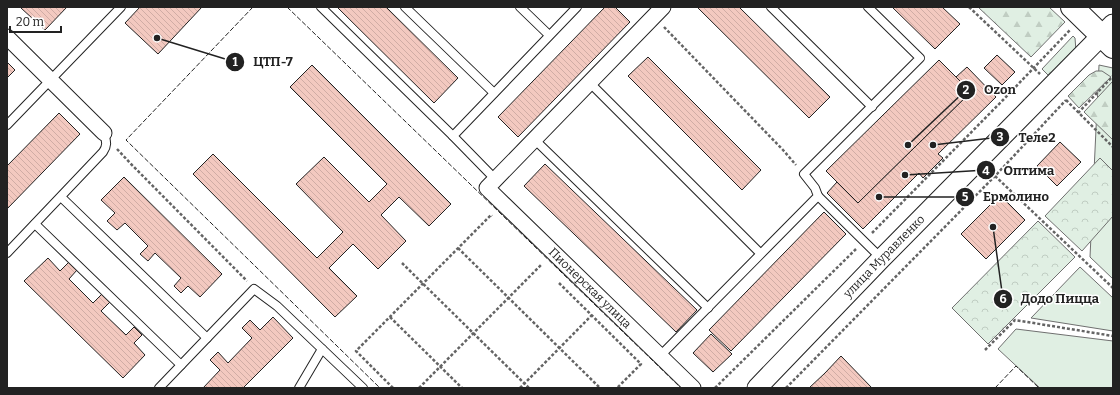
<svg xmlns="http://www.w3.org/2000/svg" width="1120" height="395" viewBox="0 0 1120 395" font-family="Bitter,serif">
<defs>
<pattern id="forest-firs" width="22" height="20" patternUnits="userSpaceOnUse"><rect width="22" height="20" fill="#e0efe3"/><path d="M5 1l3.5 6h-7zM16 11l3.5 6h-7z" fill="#c0cdc2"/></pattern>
<pattern id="park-crowns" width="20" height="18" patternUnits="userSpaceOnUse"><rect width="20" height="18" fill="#e0efe3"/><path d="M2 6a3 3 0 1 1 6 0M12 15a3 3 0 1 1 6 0" fill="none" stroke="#c0cdc2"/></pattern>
<pattern id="building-back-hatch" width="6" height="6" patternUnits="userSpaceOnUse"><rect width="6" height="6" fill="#f3c9c0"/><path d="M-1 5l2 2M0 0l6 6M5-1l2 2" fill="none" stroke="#d0aca5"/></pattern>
</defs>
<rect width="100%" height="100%" fill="#fff"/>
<g fill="#e0efe3" stroke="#6f6f6f">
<path d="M 1099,65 L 1113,68 L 1113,279 L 1090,257 Z"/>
<path d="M 1080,267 L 1113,298 L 1113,331 L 1031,318 Z"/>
<path d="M 1016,329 L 1113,341 L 1113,388 L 1040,388 L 998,349 Z"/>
</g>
<g fill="url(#forest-firs)" stroke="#6f6f6f">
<path d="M 978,7 L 1049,7 L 1065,22 L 1031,57 Z"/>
<path d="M 1073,36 L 1075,38 L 1076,51 L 1051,78 L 1042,69 Z"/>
<path d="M 1096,71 L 1102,71 L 1111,77 L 1079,108 L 1068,96 L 1089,75 Z"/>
<path d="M 1113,81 L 1113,140 L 1084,112 Z"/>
</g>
<g fill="url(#park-crowns)" stroke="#6f6f6f">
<path d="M 1100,158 L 1113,171 L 1113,216 L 1082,251 L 1045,216 Z"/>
<path d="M 1038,221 L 1075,257 L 988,344 L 952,308 Z"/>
</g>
<g fill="url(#building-back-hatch)" stroke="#222">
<path d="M 22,7 L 67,7 L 45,30 L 21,8 Z"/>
<path d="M 140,7 L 202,7 L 158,54 L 125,23 Z"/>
<path d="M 337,7 L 386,7 L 458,78 L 434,103 Z"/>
<path d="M 605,7 L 615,7 L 630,22 L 518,137 L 498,117 Z"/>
<path d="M 697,7 L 739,7 L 830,97 L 809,118 Z"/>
<path d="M 892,7 L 942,7 L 960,24 L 935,49 Z"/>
<path d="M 997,55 L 1015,72 L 1002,85 L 984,68 Z"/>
<path d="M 648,57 L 761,170 L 742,190 L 628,76 Z"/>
<path d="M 939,60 L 971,92 L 858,203 L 826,171 Z"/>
<path d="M 7,62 L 15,70 L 7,78 Z"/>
<path d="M 312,65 L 451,204 L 429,226 L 399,197 L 381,215 L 406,241 L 378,269 L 353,244 L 329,268 L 357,296 L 335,317 L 193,174 L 213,154 L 317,258 L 343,232 L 296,184 L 324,157 L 369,202 L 387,184 L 290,87 Z"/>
<path d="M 967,67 L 996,97 L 938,154 L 943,158 L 923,178 L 919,173 L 863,229 L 827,193 L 837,182 L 858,203 L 971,92 L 956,77 Z"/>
<path d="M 59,113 L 80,134 L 7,209 L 7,166 Z"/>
<path d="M 1060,142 L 1081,162 L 1057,186 L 1037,166 Z"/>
<path d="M 545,164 L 697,310 L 676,332 L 524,186 Z"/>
<path d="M 124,177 L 222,274 L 200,297 L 188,286 L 181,293 L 174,286 L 181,278 L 155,253 L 148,261 L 140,254 L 148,246 L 125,223 L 117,230 L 107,221 L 115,213 L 101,200 Z"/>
<path d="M 1000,195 L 1025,220 L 986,259 L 961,234 Z"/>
<path d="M 824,212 L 846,234 L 731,351 L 709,330 Z"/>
<path d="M 48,258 L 60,271 L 69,262 L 77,270 L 69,279 L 93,303 L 102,294 L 110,302 L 101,311 L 126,335 L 134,327 L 142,335 L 134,343 L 145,355 L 123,378 L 24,281 Z"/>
<path d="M 273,317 L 293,338 L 243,388 L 203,388 L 220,370 L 210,360 L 218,352 L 228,363 L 252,338 L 242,328 L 250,320 L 260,330 Z"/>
<path d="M 711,334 L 732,354 L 713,372 L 693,353 Z"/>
<path d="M 841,356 L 872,388 L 809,388 L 825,373 Z"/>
</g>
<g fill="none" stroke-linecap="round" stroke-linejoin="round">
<g stroke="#222" stroke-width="10">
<g id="service">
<path d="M 321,7 L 453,136"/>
<path d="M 405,7 L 494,93"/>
<path d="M 520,7 L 549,35"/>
<path d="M 771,7 L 872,107"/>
<path d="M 589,82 L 760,253"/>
<path d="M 7,125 L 121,7"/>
<path d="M 534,139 L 708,308"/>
<path d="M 498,176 L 495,179 L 453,136 L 577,7"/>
<path d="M 818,196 L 881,258"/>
<path d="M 61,197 L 207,338"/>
<path d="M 35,224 L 181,365"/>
<path d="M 7,253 L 103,152 C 108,145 106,141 104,133"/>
<path d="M 660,356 L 818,196 L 815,188 L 804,174 L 920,58 L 868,7"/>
<path d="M 159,388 L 254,289 L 277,306 L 363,388"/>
<path d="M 299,388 L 322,349"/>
</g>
</g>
<g stroke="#222" stroke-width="17">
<g id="minor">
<path id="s1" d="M 663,7 L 487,188 L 693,388"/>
<path d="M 7,37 L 104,133"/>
</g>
</g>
<g stroke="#222" stroke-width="21">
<g id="tertiary">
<path id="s2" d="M 757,388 L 881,259 L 1113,24"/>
</g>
</g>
<g stroke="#222" stroke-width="24">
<path id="secondary" d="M 1072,7 L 1113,47"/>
</g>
<g stroke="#646464" stroke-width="2.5" stroke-dasharray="3 2" stroke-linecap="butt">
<path d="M 969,7 L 1040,74"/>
<path d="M 664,27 L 783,150 L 796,165"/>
<path d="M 1066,100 L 1113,147"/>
<path d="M 1078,113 L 1113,76"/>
<path d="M 117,149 L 131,164 L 247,281"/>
<path d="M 995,176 L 1113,288"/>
<path d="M 872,233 L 1003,100 L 1070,30"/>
<path d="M 458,248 L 600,388"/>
<path d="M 402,263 L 529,388"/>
<path d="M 559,283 L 641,364 L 617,388"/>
<path d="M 390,317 L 462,388"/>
<path d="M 985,350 L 1015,320 L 1113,336"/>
<path d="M 393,388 L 356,351 L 491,215 L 492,216"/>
<path d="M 419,388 L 541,265"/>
<path d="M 520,388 L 592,315"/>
<path d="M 715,388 L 856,249"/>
<path d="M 786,388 L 995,176 L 1066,100"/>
</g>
<use href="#service" stroke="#fff" stroke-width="8"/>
<use href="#minor" stroke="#fff" stroke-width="15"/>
<use href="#tertiary" stroke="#fff" stroke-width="19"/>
<use href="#secondary" stroke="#fff" stroke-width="22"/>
<g stroke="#222" stroke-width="1" stroke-dasharray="5 2" stroke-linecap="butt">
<path d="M 253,7 L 126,140 L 380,388"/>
<path d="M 287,7 L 681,388"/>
<path d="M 995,388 L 1016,366 L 1039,388"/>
</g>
</g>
<g text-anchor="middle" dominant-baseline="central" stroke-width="3" stroke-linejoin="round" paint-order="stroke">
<g font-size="12" fill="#222" stroke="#fff">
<text stroke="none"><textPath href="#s2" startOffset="183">улица Муравленко</textPath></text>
<text stroke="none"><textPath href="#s1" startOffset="396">Пионерская улица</textPath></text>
</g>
</g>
<path fill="none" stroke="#222" stroke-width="1.5" d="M157 38L235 62M908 145L966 90M933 145L1000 137M905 175L986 170M879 197L965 197M993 227L1003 299"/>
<g fill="#222" stroke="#fff" stroke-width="1.5">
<circle cx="157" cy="38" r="4"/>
<circle cx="908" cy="145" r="4"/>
<circle cx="933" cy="145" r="4"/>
<circle cx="905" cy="175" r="4"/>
<circle cx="879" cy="197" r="4"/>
<circle cx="993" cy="227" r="4"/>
<circle cx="235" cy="62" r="10"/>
<circle cx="966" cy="90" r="10"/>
<circle cx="1000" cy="137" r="10"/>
<circle cx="986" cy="170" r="10"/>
<circle cx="965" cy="197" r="10"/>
<circle cx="1003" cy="299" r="10"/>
</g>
<g font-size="12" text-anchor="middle" font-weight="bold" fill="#fff">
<text x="235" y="66">1</text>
<text x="966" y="94">2</text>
<text x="1000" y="141">3</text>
<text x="986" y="175">4</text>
<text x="965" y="201">5</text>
<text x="1003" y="303">6</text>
</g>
<g font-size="13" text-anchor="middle" font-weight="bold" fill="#222" stroke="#fff" stroke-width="3" stroke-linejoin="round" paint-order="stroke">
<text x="273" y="66">ЦТП-7</text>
<text x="1000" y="94">Ozon</text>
<text x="1037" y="142">Теле2</text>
<text x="1029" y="175">Оптима</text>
<text x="1016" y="201">Ермолино</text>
<text x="1060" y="303">Додо Пицца</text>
</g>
<rect width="1120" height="395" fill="none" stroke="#222222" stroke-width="16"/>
<path d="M10 26v6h51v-6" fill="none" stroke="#222222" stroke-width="2"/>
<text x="16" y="26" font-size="12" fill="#222222" stroke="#ffffff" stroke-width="3" paint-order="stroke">20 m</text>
</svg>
